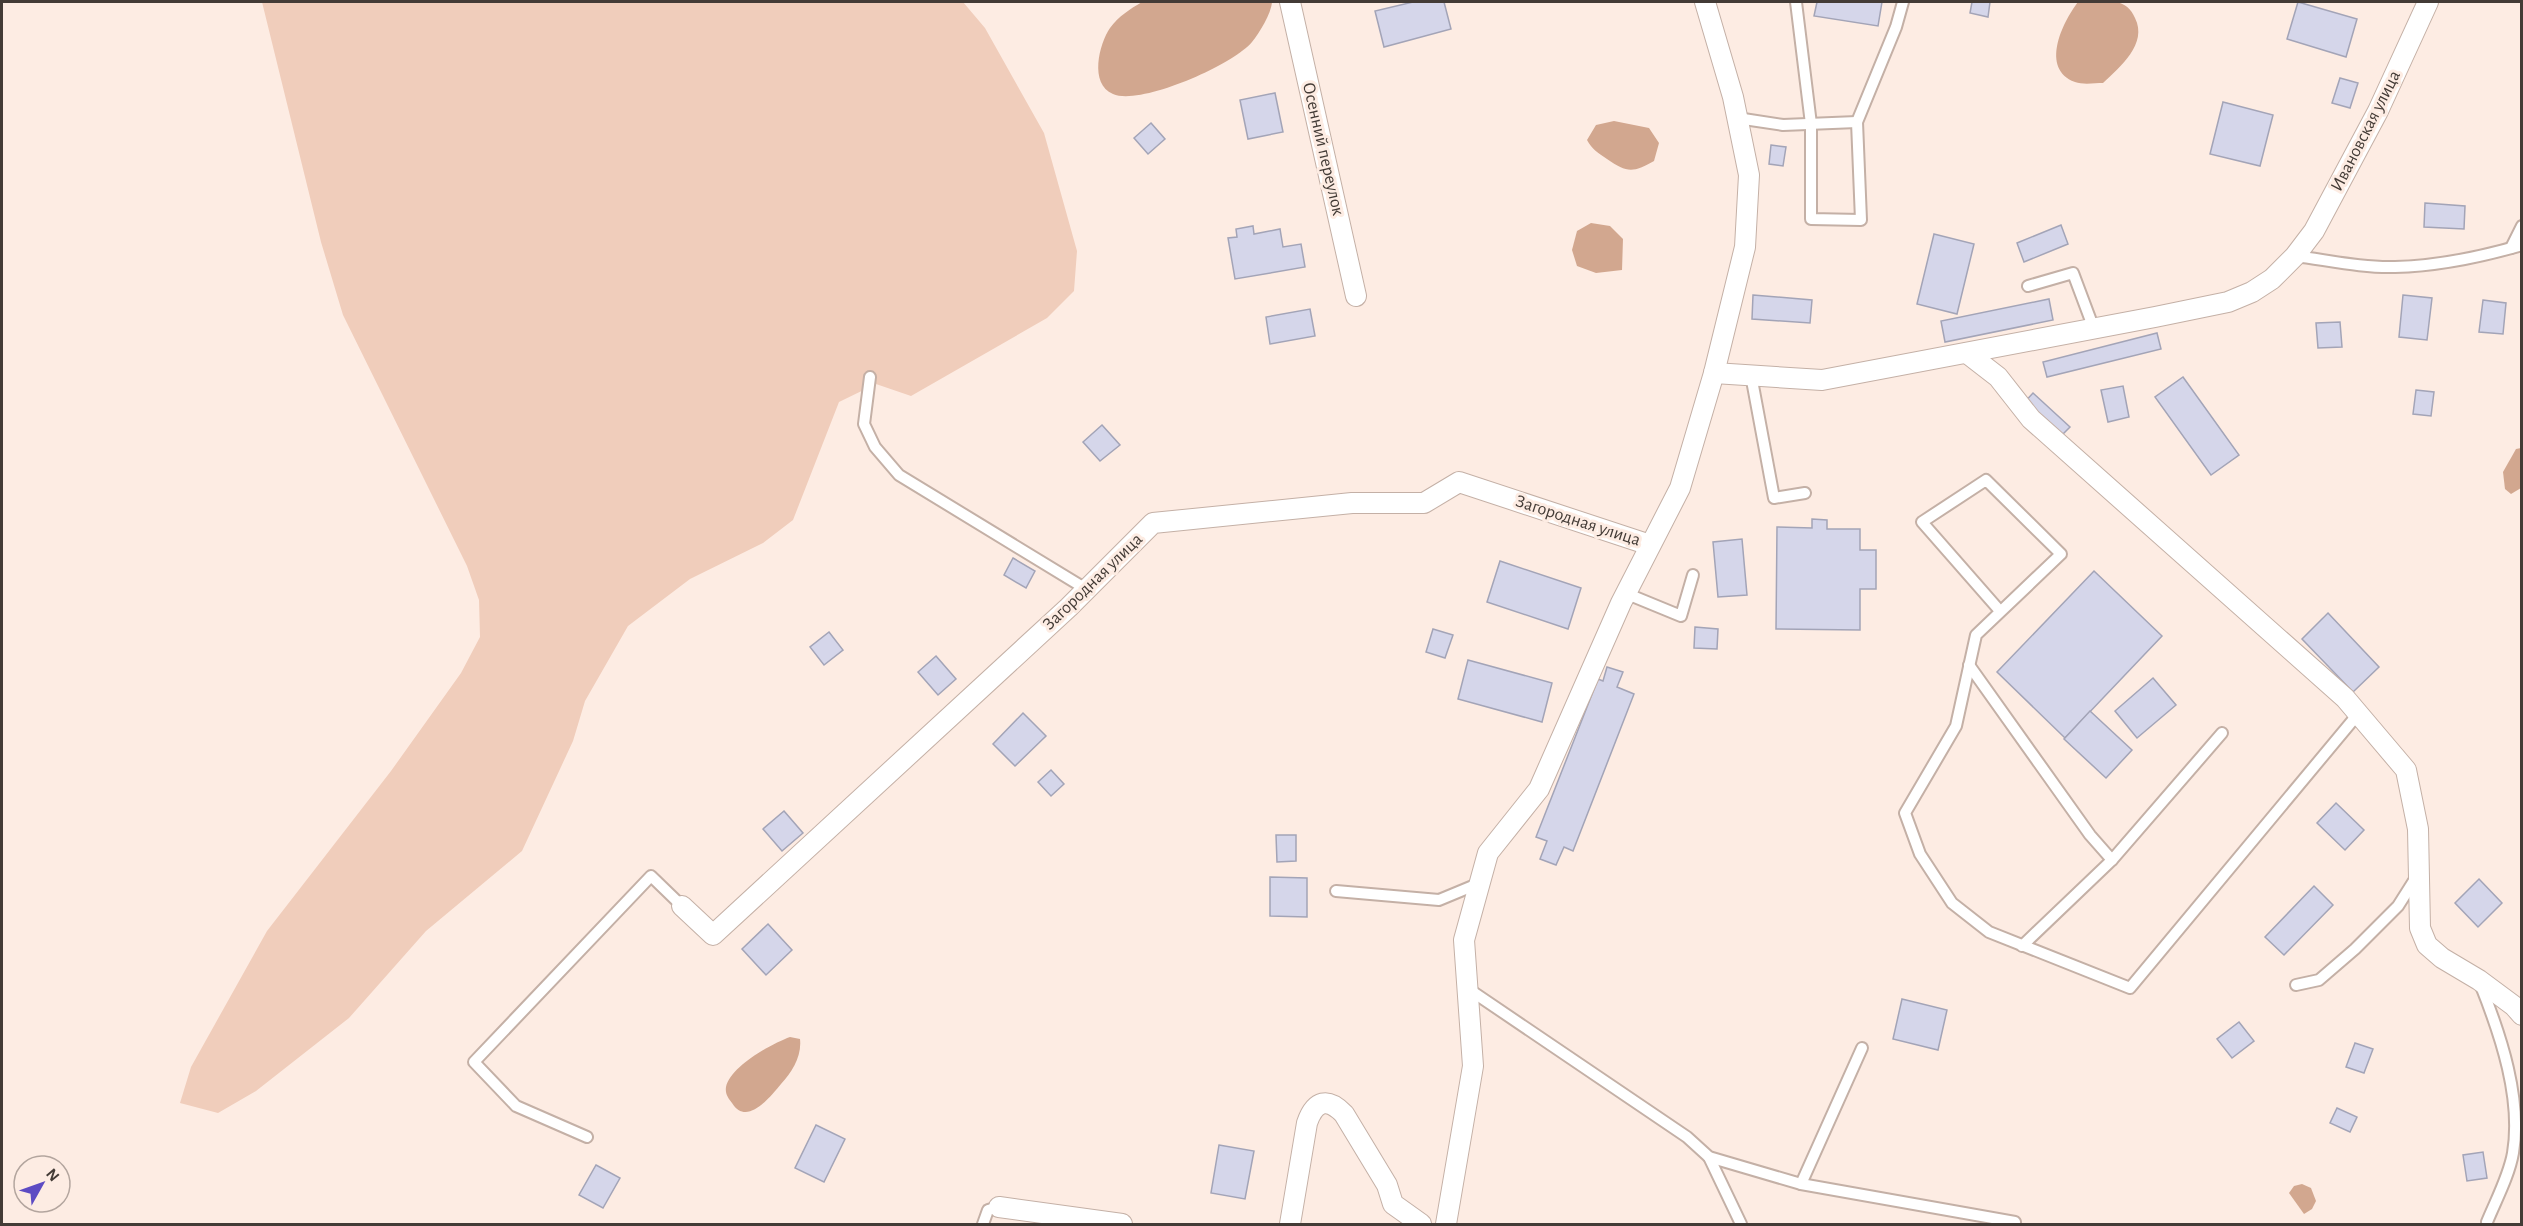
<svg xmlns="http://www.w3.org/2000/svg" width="2523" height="1226" viewBox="0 0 2523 1226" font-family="'Alegreya Sans',sans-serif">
<rect width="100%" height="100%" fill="#fdece3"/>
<path fill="#f0cdbb" d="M 262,2 L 963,2 L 985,28 L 1044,133 L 1077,251 L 1074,291 L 1047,318 L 911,396 L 876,384 L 839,402 L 793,520 L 763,543 L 690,579 L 628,626 L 585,701 L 573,741 L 522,851 L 426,931 L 349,1018 L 256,1091 L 218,1113 L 180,1103 L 191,1067 L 267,931 L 391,771 L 461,673 L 480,637 L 479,600 L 467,566 L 343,315 L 321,242 Z"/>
<g fill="#d2a78f">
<path d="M 1142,2 L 1272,2 C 1271,14 1260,32 1252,42 C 1233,65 1140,106 1113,94 C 1089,84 1099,44 1110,28 C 1119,16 1130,9 1142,2 Z"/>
<path d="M 2078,2 C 2090,2 2103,0 2115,2 C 2125,3 2131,9 2135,18 C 2148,44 2120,67 2103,83 C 2095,83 2083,85 2075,82 C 2040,69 2062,23 2078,2 Z"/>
<path d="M 1614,121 L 1649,128 L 1659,143 L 1654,161 C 1633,173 1627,173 1607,159 C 1598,153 1592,149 1587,140 L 1596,125 Z"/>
<path d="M 1591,223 L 1610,226 L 1623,239 L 1622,270 L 1596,273 L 1577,266 L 1572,250 L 1577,231 Z"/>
<path d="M 2521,448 L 2521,488 L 2511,494 L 2505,489 L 2503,472 L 2516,449 Z"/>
<path d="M 790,1037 L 800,1039 C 802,1056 792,1072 781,1084 C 770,1097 747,1127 732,1103 C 728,1098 725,1094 726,1087 C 731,1066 771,1044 790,1037 Z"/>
<path d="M 2302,1184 L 2311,1188 L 2316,1201 L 2312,1209 L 2304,1214 L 2289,1193 L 2294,1186 Z"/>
</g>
<g fill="#d5d6ea" stroke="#a3a4b7" stroke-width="1.5">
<path d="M 1413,2 L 1444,2 L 1451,29 L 1384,47 L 1375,11 Z"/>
<path d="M 1817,2 L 1882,2 L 1878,26 L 1814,16 Z"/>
<path d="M 1972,2 L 1990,2 L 1988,17 L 1970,13 Z"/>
<path d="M 2298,2 L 2357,19 L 2346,57 L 2287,39 Z"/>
<path d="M 2340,78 L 2358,83 L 2350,108 L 2332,103 Z"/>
<path d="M 1275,93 L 1283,132 L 1248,139 L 1240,100 Z"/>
<path d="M 2223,102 L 2273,115 L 2260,166 L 2210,154 Z"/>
<path d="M 1151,123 L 1165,139 L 1148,154 L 1134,138 Z"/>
<path d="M 1771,145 L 1786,147 L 1783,166 L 1769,164 Z"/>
<path d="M 2425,203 L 2465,206 L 2464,229 L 2424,227 Z"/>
<path d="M 2061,225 L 2068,244 L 2024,262 L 2017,243 Z"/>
<path d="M 1253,226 L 1254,234 L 1280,229 L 1283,247 L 1301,244 L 1305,267 L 1235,279 L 1228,238 L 1237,237 L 1236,229 Z"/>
<path d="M 1934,234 L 1974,244 L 1957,314 L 1917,304 Z"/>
<path d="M 1753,295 L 1812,300 L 1810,323 L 1752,319 Z"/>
<path d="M 2403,295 L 2432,298 L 2427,340 L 2399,337 Z"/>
<path d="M 2049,299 L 2053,320 L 1945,342 L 1941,321 Z"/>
<path d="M 2483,300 L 2506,303 L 2503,334 L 2479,332 Z"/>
<path d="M 1310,309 L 1315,336 L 1270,344 L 1266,317 Z"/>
<path d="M 2340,322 L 2342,347 L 2318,348 L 2316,323 Z"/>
<path d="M 2157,333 L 2161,349 L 2047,377 L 2043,362 Z"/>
<path d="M 2183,377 L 2239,455 L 2211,475 L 2155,397 Z"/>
<path d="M 2123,386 L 2129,417 L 2108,422 L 2101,390 Z"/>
<path d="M 2416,390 L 2434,392 L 2431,416 L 2413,414 Z"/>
<path d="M 2033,393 L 2070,427 L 2059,438 L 2022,405 Z"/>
<path d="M 1102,425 L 1120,445 L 1100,461 L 1083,442 Z"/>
<path d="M 1812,519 L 1827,520 L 1827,529 L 1860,529 L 1860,550 L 1876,550 L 1876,589 L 1860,589 L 1860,630 L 1776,629 L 1777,527 L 1812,528 Z"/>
<path d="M 1742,539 L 1747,595 L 1718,597 L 1713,542 Z"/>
<path d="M 1013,558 L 1035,571 L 1026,588 L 1004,575 Z"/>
<path d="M 1500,561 L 1581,588 L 1568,629 L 1487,602 Z"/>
<path d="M 2094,571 L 2162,636 L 2065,738 L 1997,672 Z"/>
<path d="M 2328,613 L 2379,667 L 2353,692 L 2302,639 Z"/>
<path d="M 1695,627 L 1718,629 L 1717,649 L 1694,648 Z"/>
<path d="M 1433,629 L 1453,635 L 1445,658 L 1426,652 Z"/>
<path d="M 829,632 L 843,650 L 824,665 L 810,647 Z"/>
<path d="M 936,656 L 956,679 L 938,695 L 918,672 Z"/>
<path d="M 1468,660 L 1552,683 L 1542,722 L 1458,699 Z"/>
<path d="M 1607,667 L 1623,672 L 1617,687 L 1634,694 L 1573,851 L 1564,847 L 1556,865 L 1540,859 L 1547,841 L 1536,837 L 1598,679 L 1603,681 Z"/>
<path d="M 2153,678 L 2176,705 L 2137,738 L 2115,711 Z"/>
<path d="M 2090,711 L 2132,750 L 2106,778 L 2064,739 Z"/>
<path d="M 1023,713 L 1046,736 L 1015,766 L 993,744 Z"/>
<path d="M 1051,770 L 1064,784 L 1051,796 L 1038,782 Z"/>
<path d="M 2336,803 L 2364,830 L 2345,850 L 2317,823 Z"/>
<path d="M 784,811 L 803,833 L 782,851 L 763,829 Z"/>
<path d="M 1276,835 L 1296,835 L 1296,861 L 1277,862 Z"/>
<path d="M 1270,877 L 1307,878 L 1307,917 L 1270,916 Z"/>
<path d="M 2479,879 L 2502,903 L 2478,927 L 2455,903 Z"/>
<path d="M 2314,886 L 2333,905 L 2284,955 L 2265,937 Z"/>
<path d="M 768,924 L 792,950 L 766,975 L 742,949 Z"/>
<path d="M 1902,999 L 1947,1010 L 1938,1050 L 1893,1039 Z"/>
<path d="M 2239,1022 L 2254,1041 L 2232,1058 L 2217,1039 Z"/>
<path d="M 2355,1043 L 2373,1049 L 2364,1073 L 2346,1067 Z"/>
<path d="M 2337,1108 L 2357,1117 L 2350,1132 L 2330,1123 Z"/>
<path d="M 816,1125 L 845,1139 L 824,1182 L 795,1168 Z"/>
<path d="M 1219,1145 L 1254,1151 L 1245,1199 L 1211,1193 Z"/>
<path d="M 2483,1152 L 2487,1178 L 2467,1181 L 2463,1155 Z"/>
<path d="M 596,1165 L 620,1178 L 603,1208 L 579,1195 Z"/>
</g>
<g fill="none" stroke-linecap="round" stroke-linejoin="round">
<g stroke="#c4b0a6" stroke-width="14">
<g id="service">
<path d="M 1796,2 L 1811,124 L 1811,219 L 1861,220 L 1857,122 L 1896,27 L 1903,2"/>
<path d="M 1737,118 L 1783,125 L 1857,122"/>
<path d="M 2511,248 L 2522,226"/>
<path d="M 2295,256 C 2327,260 2362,268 2395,267 C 2437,266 2481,257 2522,245"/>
<path d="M 2028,286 L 2073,273 L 2094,329"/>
<path d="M 1751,375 L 1774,498 L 1805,493"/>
<path d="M 870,377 L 864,424 L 875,447 L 899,475 L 1086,589"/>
<path d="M 1625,593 L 1681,616 L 1693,575"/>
<path d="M 2000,611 L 1922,522 L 1986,480 L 2061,554 L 1976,635 L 1956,726 L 1905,813 L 1920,854 L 1952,903 L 1989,932 L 2130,988 L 2358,714"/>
<path d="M 1969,665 L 2090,835 L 2112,860"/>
<path d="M 1336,891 L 1439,900 L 1480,883"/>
<path d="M 2022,946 L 2112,860 L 2222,733"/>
<path d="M 2296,985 L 2319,980 L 2355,949 L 2398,906 L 2417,876"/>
<path d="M 2481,986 C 2501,1036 2522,1099 2513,1153 C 2509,1176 2496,1200 2487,1222"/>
<path d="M 1467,988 L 1687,1137 L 1709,1157 L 1801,1184 L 2015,1222"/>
<path d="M 587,1137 L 516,1106 L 474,1062 L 651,876 L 682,906"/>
<path d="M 1709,1157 L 1741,1224"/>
<path d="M 1801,1184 L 1862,1048"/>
<path d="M 983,1224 L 988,1210 L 999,1207"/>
</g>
</g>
<g stroke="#c4b0a6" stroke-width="22">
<g id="minor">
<path d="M 1290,2 L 1356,296"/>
<path d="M 1967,353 L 1998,377 L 2031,419 L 2345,698 L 2406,770 L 2418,829 L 2420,928 L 2427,945 L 2442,958 L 2479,980 L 2514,1006 L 2522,1015"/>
<path d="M 1714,373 L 1822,380 L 2155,317 L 2228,302 L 2252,292 L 2272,279 L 2295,256 L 2314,231 L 2378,111 L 2428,2"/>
<path d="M 682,906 L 713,935 L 1069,607 L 1153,523 L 1352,503 L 1424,503 L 1459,482 L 1650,545"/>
<path d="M 999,1207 L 1122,1224"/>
<path d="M 1290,1224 L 1307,1123 C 1315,1100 1328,1097 1344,1114 L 1387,1185 L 1393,1204 L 1421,1224"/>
<path d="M 1446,1224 L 1473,1066 L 1464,940 L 1488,853 L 1539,789 L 1621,603 L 1680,488 L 1714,373 L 1745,247 L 1749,175 L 1733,97 L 1705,2"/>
</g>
</g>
<use href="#service" stroke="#fff" stroke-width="10"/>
<use href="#minor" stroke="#fff" stroke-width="20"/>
</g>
<g text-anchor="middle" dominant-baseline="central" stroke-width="6" stroke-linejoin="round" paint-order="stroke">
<g font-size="18" fill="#433b36" stroke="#fdece3">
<text transform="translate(2366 131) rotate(-63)">Ивановская улица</text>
<text transform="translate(1323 149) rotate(77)">Осенний переулок</text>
<text transform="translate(1578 521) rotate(18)">Загородная улица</text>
<text transform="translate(1093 582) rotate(-44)">Загородная улица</text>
</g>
</g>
<rect width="2523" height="1226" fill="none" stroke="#433b36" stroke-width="6"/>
<g transform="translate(42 1184) rotate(50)"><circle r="28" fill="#fdece3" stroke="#b3a59e" stroke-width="1.5"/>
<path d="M0-4.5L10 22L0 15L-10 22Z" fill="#5d4bc3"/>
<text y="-9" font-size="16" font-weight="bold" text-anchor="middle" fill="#433b36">N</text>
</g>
</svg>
